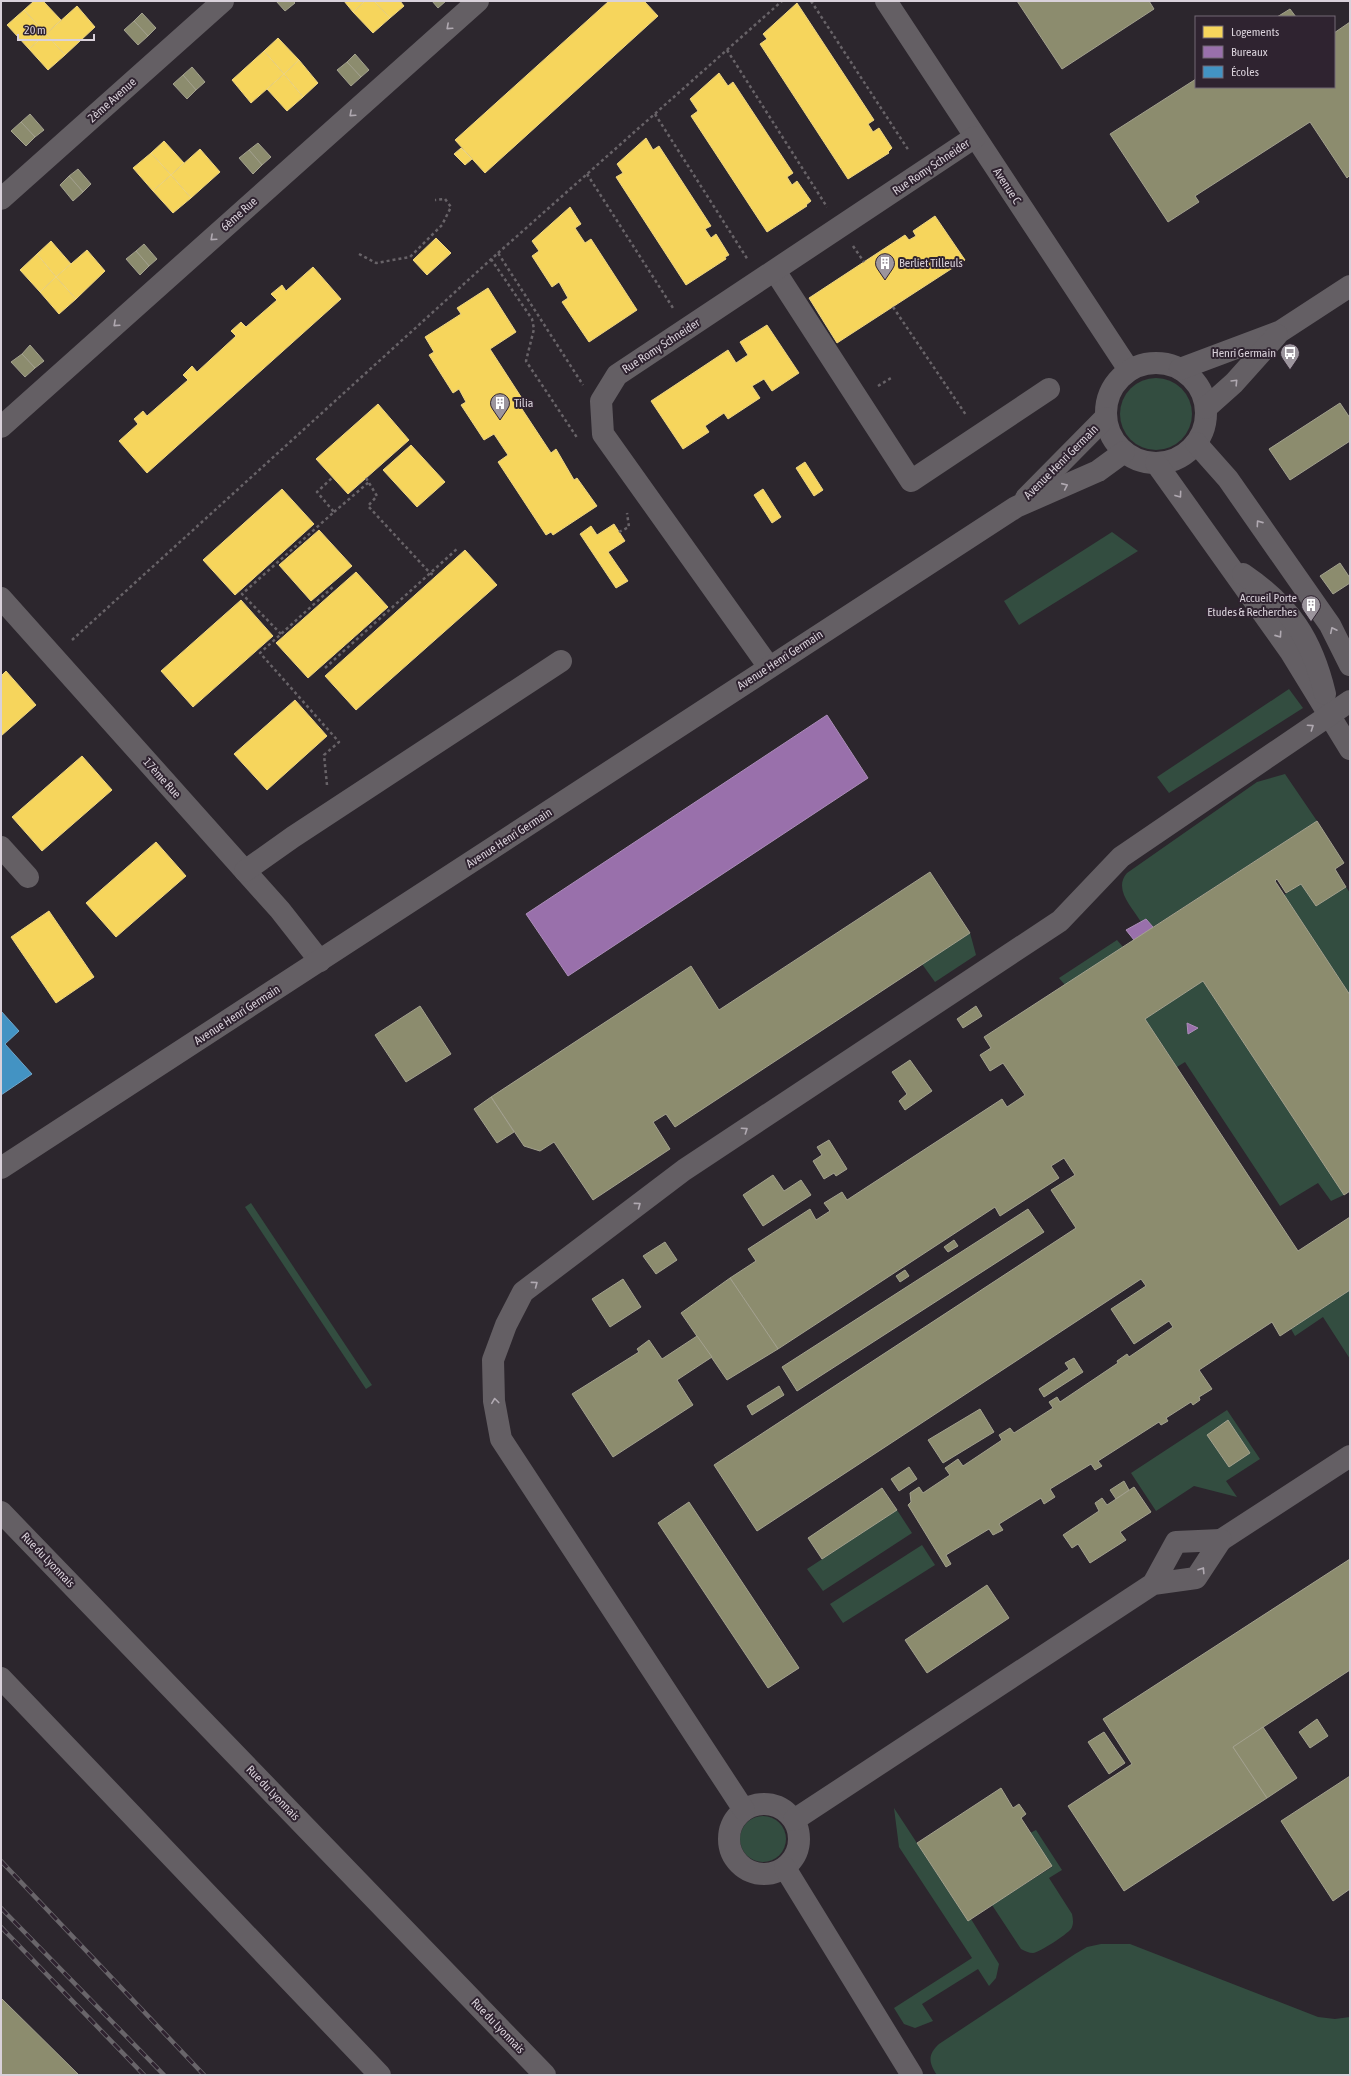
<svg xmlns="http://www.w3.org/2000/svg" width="1351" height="2076" viewBox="0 0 1351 2076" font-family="'Asap Condensed',sans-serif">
<rect width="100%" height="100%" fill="#2c262d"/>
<g fill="#334d40">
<circle cx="1156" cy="414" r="36"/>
<path d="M 1112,532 L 1138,551 L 1019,625 L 1004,601 Z"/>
<path d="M 1289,689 L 1303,708 L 1169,793 L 1157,777 Z"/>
<path d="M 1285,774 L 1317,821 L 1153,927 L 1146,919 L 1141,922 C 1132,907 1113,889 1127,873 L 1257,782 Z"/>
<path d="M 1301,884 L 1316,906 L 1346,887 L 1350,893 L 1350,995 L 1284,895 Z"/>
<path d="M 970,933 L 976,955 L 935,982 L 922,964 Z"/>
<path d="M 1117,940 L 1123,947 L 1065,985 L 1059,978 Z"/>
<path d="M 1203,981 L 1344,1195 L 1331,1201 L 1318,1183 L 1280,1206 L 1185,1062 L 1177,1067 L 1145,1019 Z"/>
<path d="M 251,1203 L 372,1385 L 366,1389 L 245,1207 Z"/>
<path d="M 1350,1290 L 1350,1359 L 1323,1317 L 1295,1336 L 1291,1329 Z"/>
<path d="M 1227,1410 L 1260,1459 L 1226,1481 L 1237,1497 L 1194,1486 L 1156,1511 L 1131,1473 Z"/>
<path d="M 897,1510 L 912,1533 L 823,1591 L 807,1569 Z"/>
<path d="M 922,1545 L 935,1565 L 843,1623 L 830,1604 Z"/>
<path d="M 894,1808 L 968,1921 L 971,1919 L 999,1964 L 996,1978 L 989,1986 L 978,1969 L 922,2004 L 933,2021 L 915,2028 L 904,2024 L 894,2008 L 972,1958 L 899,1847 Z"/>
<circle cx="763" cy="1839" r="23"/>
<path d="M 1036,1830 L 1062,1870 L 1049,1878 L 1072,1914 C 1073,1919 1074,1924 1071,1929 C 1066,1935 1040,1952 1033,1953 C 1029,1953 1025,1951 1021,1949 L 992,1905 L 1052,1867 L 1030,1833 Z"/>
<path d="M 1101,1944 L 1130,1944 L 1318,2017 L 1335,2019 L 1350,2017 L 1350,2075 L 937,2075 C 929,2063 927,2055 939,2044 L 1075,1954 L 1087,1947 Z"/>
</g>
<g fill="#f6d55c" stroke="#edd482">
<path d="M 34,1 L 43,1 L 61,20 L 46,34 L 24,10 Z"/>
<path d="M 344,1 L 365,1 L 353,12 Z"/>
<path d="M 365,1 L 374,1 L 390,18 L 373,33 L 353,12 Z"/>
<path d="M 374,1 L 400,1 L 404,6 L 390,18 Z"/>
<path d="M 609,1 L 644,1 L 658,16 L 485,173 L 455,140 Z"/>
<path d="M 797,3 L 874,120 L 868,124 L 873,132 L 879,128 L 892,148 L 888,152 L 889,153 L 848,179 L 760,44 L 767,39 L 763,34 Z"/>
<path d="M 77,6 L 95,27 L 65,55 L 46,34 Z"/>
<path d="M 24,10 L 46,34 L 29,49 L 7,25 Z"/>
<path d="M 46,34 L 65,55 L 48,70 L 29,49 Z"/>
<path d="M 278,38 L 299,60 L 284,74 L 264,51 Z"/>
<path d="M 264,51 L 284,74 L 251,103 L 232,80 Z"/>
<path d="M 299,60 L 318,83 L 303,97 L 284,74 Z"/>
<path d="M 719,73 L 728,86 L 733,82 L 793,173 L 787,177 L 792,185 L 797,181 L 811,201 L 806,205 L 807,206 L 767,232 L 691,116 L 698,111 L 690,99 Z"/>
<path d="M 284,74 L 303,97 L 287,111 L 267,89 Z"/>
<path d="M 646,138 L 653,150 L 659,146 L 711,226 L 705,229 L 711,238 L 716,234 L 729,255 L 725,257 L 726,259 L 686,285 L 616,177 L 623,173 L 617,164 Z"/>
<path d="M 164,141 L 184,163 L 171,175 L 151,153 Z"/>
<path d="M 461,148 L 472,159 L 465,165 L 454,154 Z"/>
<path d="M 200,149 L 220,172 L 191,198 L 171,175 Z"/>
<path d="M 151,153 L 171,175 L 153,191 L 133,168 Z"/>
<path d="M 171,175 L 191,198 L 173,213 L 153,191 Z"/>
<path d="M 570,207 L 581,224 L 575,228 L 585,243 L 591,239 L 637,310 L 589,342 L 562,302 L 568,298 L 559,282 L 552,287 L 532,256 L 539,251 L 532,241 Z"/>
<path d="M 935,216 L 965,260 L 837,343 L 809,298 L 905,235 L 909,240 L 916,236 L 913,231 Z"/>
<path d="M 436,238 L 451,253 L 427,275 L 413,260 Z"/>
<path d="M 51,241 L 71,264 L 56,277 L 37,254 Z"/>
<path d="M 87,250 L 105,271 L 76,299 L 56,277 Z"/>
<path d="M 37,254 L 56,277 L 40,292 L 20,270 Z"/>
<path d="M 313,267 L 341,299 L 147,473 L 119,441 L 138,424 L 134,419 L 143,411 L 147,416 L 188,380 L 183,375 L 192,366 L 197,372 L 236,336 L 231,331 L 241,322 L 246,327 L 277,300 L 271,294 L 282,285 L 286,291 Z"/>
<path d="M 56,277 L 76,299 L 59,314 L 40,292 Z"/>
<path d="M 488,288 L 516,332 L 490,349 L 525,403 L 520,406 L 551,453 L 556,449 L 574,480 L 577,478 L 597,506 L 553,535 L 551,532 L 546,535 L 498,462 L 508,455 L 494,434 L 484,440 L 461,405 L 466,402 L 459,389 L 453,393 L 429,355 L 434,352 L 425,337 L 461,314 L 457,308 Z"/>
<path d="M 767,325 L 799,373 L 772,391 L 764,379 L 752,386 L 760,398 L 728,419 L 724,413 L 705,426 L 709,432 L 683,449 L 651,401 L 728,350 L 736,363 L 748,355 L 740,342 Z"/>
<path d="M 378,404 L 409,440 L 348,494 L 316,459 Z"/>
<path d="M 411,445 L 445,482 L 417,507 L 383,470 Z"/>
<path d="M 805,462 L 823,490 L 814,496 L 796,468 Z"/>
<path d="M 282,489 L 314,524 L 235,595 L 203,560 Z"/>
<path d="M 763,489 L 781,517 L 772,523 L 754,495 Z"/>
<path d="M 614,524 L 625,541 L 608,552 L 628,581 L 616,588 L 580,534 L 591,526 L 597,535 Z"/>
<path d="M 319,530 L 352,566 L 311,601 L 279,565 Z"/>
<path d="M 465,550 L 497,585 L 356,710 L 325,676 Z"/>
<path d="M 356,572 L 388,607 L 308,678 L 276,643 Z"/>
<path d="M 241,600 L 273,636 L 193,707 L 161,671 Z"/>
<path d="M 6,671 L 36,705 L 1,736 L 1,676 Z"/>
<path d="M 295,700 L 327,736 L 267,790 L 234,754 Z"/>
<path d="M 82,756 L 112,790 L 42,851 L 12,817 Z"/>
<path d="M 156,842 L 186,876 L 116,937 L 86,903 Z"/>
<path d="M 49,911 L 94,977 L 56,1003 L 11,937 Z"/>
</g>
<g fill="#9970ab" stroke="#ac8db9">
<path d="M 827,715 L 868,778 L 568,976 L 526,914 Z"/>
<path d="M 1146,919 L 1153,927 L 1134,940 L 1126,930 Z"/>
<path d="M 1187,1023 L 1198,1028 L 1188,1034 Z"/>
</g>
<path fill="#4393c3" stroke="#70a6ca" d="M 1,1011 L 19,1031 L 5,1044 L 32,1074 L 1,1095 Z"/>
<g fill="#8c8c6e" stroke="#a3a18e">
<path d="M 276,1 L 293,1 L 295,3 L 285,11 Z"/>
<path d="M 432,1 L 446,1 L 438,8 Z"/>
<path d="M 1017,1 L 1149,1 L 1154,9 L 1062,69 Z"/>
<path d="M 1290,9 L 1296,17 L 1277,17 Z"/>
<path d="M 142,13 L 156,28 L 148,36 L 134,21 Z"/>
<path d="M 134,21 L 148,36 L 138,45 L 124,30 Z"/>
<path d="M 1350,22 L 1350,175 L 1347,178 L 1310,122 L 1195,196 L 1199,202 L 1168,222 L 1110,134 L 1196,79 L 1196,87 L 1334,87 L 1334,33 Z"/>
<path d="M 355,54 L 369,70 L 361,77 L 347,62 Z"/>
<path d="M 347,62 L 361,77 L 351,86 L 337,70 Z"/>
<path d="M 192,67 L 205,82 L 196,90 L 183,75 Z"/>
<path d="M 183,75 L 196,90 L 187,99 L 173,84 Z"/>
<path d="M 30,114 L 44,130 L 35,137 L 21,122 Z"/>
<path d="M 21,122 L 35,137 L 26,146 L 11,131 Z"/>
<path d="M 258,143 L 271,157 L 262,165 L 249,150 Z"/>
<path d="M 249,150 L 262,165 L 253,174 L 239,158 Z"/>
<path d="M 78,169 L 91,184 L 83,192 L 69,176 Z"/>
<path d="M 69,176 L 83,192 L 73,201 L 60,185 Z"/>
<path d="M 144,244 L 157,259 L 149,266 L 136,251 Z"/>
<path d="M 136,251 L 149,266 L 140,275 L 126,259 Z"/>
<path d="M 30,345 L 44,361 L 35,368 L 22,354 Z"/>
<path d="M 22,354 L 35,368 L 25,377 L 11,362 Z"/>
<path d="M 1340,403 L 1350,418 L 1350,441 L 1290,480 L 1269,449 Z"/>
<path d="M 1340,563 L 1350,578 L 1350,583 L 1333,594 L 1320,576 Z"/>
<path d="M 1317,821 L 1344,863 L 1335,869 L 1346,887 L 1316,906 L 1301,884 L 1286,893 L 1277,879 L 1275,881 L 1350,995 L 1350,1191 L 1344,1195 L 1203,981 L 1145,1019 L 1298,1251 L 1350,1217 L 1350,1290 L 1280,1336 L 1272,1322 L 1199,1370 L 1212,1389 L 1199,1397 L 1200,1400 L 1193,1405 L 1191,1402 L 1166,1418 L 1168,1421 L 1161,1425 L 1159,1422 L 1098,1461 L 1102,1466 L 1095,1470 L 1091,1464 L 1050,1489 L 1055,1497 L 1044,1504 L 1041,1498 L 999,1524 L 1003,1530 L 993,1535 L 989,1529 L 946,1555 L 951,1564 L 946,1567 L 908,1505 L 911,1502 L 910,1493 L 919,1487 L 923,1493 L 950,1475 L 945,1468 L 958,1459 L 963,1466 L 1002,1440 L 999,1435 L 1010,1428 L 1014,1433 L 1053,1408 L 1049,1402 L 1057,1397 L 1060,1402 L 1118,1363 L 1117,1361 L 1127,1354 L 1129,1357 L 1173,1327 L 1169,1321 L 1134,1344 L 1111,1309 L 1146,1286 L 1141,1279 L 757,1531 L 714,1465 L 1076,1228 L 1051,1190 L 1075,1175 L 1064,1158 L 1051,1166 L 1059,1178 L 1000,1216 L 995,1207 L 778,1349 L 730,1278 L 756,1261 L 748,1249 L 810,1209 L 816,1220 L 830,1211 L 824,1203 L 842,1192 L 847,1200 L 1002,1099 L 1007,1107 L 1025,1095 L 1003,1063 L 990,1071 L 980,1055 L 991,1048 L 984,1037 Z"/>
<path d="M 930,872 L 970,933 L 675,1127 L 666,1114 L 653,1122 L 670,1149 L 593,1200 L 554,1142 L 540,1151 L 524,1146 L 491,1097 L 691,966 L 719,1010 Z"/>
<path d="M 420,1006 L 451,1054 L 406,1082 L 375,1035 Z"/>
<path d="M 976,1006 L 982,1016 L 963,1028 L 957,1019 Z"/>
<path d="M 910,1060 L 932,1091 L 905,1110 L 899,1101 L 907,1094 L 892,1072 Z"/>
<path d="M 491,1097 L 514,1132 L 497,1143 L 474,1109 Z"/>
<path d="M 829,1140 L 847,1169 L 836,1176 L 834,1173 L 824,1179 L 813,1161 L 822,1155 L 817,1147 Z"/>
<path d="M 773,1175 L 784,1191 L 801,1180 L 811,1195 L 763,1226 L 743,1195 Z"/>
<path d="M 1028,1209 L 1044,1232 L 797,1391 L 782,1367 Z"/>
<path d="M 954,1240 L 958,1246 L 948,1252 L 944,1247 Z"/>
<path d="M 665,1242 L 677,1260 L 656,1274 L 643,1256 Z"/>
<path d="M 905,1270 L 909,1276 L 900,1282 L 896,1276 Z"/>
<path d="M 730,1278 L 778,1349 L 727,1380 L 681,1313 Z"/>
<path d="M 623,1279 L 641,1307 L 610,1327 L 592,1299 Z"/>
<path d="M 697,1336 L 712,1357 L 677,1380 L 693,1405 L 613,1457 L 572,1394 L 639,1352 L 637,1349 L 649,1340 L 662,1359 Z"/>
<path d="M 1074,1358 L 1083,1372 L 1044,1397 L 1039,1389 L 1069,1369 L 1065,1363 Z"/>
<path d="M 779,1386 L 784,1395 L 752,1415 L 747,1406 Z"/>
<path d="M 980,1409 L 994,1432 L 943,1463 L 928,1440 Z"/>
<path d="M 1228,1420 L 1250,1453 L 1229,1467 L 1207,1435 Z"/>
<path d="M 909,1467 L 917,1479 L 899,1491 L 891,1479 Z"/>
<path d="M 1124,1481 L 1129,1490 L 1116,1499 L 1110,1490 Z"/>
<path d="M 1134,1487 L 1151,1512 L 1120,1532 L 1126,1540 L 1090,1563 L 1078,1544 L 1072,1548 L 1063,1535 L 1099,1511 L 1095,1503 L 1102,1498 L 1107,1505 Z"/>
<path d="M 882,1488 L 897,1510 L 822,1559 L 808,1538 Z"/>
<path d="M 689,1502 L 799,1668 L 768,1688 L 658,1523 Z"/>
<path d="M 1350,1559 L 1350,1670 L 1233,1747 L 1267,1798 L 1124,1891 L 1068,1806 L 1132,1764 L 1103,1719 Z"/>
<path d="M 987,1585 L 1009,1618 L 927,1673 L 905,1640 Z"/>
<path d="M 1317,1719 L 1328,1736 L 1310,1748 L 1299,1732 Z"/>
<path d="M 1263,1727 L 1297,1778 L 1267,1798 L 1233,1747 Z"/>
<path d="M 1104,1732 L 1125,1763 L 1109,1774 L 1088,1742 Z"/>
<path d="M 1350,1776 L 1350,1889 L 1333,1901 L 1281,1821 Z"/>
<path d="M 1001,1788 L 1013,1808 L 1019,1804 L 1026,1814 L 1021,1818 L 1052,1866 L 968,1921 L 917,1843 Z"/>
<path d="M 1,1998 L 79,2075 L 1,2075 Z"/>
</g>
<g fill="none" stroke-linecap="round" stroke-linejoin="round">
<g stroke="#686368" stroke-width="2.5" stroke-dasharray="3 3" stroke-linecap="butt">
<path d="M 811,1 L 909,151"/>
<path d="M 727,50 L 827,207"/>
<path d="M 655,114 L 748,260"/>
<path d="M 587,174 L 673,308"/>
<path d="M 853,246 L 864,262"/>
<path d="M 498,253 L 782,1"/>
<path d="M 359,254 L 376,263 L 410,257 L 442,225 L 451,207 L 445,199 L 435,200"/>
<path d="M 491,259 L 532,319 L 534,329 L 526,361 L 578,439"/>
<path d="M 893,307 L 966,415"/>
<path d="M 878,386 L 891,378"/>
<path d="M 366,478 L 377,496 L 368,506 L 430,573 L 435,576"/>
<path d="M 334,512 L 369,482"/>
<path d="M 619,532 L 629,527 L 627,513"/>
<path d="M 281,634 L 242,594 L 334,512 L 317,492 L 333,477"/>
<path d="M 72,640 L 498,253 L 583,385"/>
<path d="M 325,668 L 458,548"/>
<path d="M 327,785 L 324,755 L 339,742 L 260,653 L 334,586"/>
</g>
<g stroke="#645f64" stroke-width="22">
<path d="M 886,1 L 1129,370"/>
<path d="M 1,199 L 223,1"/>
<path d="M 775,271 L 911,481 L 1049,389"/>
<circle cx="1156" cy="413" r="50"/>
<path d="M 1180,369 L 1281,331 L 1350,286"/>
<path d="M 1206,408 L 1234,383 L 1277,335"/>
<path d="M 1,427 L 478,1"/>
<path d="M 1196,443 L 1228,479 L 1330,625 L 1350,665"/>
<path d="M 1156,463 L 1290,651 L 1350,749"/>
<path d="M 1026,498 L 1105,418"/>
<path d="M 1243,574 C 1290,606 1312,639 1325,694"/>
<path d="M 1,598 L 280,910 L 320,961"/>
<path d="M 769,667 L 603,434 L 601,401 L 617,375 L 975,137"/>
<path d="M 1,847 L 28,877"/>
<path d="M 245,871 L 293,837 L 561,661"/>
<path d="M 1,1168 L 1016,507 L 1098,471 L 1124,452"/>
<path d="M 1,1512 L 545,2075"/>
<path d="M 1221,1540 L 1350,1456"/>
<path d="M 1,1678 L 380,2075"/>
<circle cx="764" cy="1839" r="35"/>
<path d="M 744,1810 L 501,1439 L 494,1401 L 493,1360 L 506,1325 L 523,1292 L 684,1170 L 1060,921 L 1121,857 L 1350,701"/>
<path d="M 794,1820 L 1153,1584 L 1196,1578 L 1221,1540 L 1176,1542 L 1153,1584"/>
<path d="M 785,1868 L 912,2075"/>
</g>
<g stroke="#69656a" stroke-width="4.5">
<g id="rail">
<path d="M 1,1861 L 204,2075"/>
<path d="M 1,1908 L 164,2075"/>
<path d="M 1,1927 L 144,2075"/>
</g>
</g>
<use href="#rail" stroke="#2f2330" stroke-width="3" stroke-dasharray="9" stroke-linecap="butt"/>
</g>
<defs><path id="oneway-chevron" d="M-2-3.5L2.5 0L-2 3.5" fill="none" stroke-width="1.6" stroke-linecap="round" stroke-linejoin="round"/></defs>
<g stroke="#b0a9b1">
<use href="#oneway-chevron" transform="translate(449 27) rotate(138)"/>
<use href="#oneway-chevron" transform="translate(352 114) rotate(138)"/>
<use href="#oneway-chevron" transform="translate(213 238) rotate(138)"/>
<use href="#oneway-chevron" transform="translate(116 324) rotate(138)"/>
<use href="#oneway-chevron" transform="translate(1235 382) rotate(-46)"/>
<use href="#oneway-chevron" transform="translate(1065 486) rotate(-24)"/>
<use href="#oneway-chevron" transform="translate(1179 495) rotate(54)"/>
<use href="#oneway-chevron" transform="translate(1259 523) rotate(-125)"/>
<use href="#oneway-chevron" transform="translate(1333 630) rotate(-116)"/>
<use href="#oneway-chevron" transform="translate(1279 635) rotate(55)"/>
<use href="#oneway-chevron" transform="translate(1311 727) rotate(-34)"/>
<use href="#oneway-chevron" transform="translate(745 1130) rotate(-34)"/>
<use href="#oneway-chevron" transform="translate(638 1205) rotate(-37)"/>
<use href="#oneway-chevron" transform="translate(535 1284) rotate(-37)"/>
<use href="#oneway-chevron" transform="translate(495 1401) rotate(-97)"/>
<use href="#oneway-chevron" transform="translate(1202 1570) rotate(-57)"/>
</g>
<defs>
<g id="building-pin" transform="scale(1)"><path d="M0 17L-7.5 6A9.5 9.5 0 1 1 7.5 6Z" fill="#9c959d" stroke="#2f2330"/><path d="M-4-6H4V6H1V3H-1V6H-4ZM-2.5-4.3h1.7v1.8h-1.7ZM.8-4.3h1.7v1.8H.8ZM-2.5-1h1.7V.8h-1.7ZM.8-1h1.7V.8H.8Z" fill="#fff"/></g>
<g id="bus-pin" transform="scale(1)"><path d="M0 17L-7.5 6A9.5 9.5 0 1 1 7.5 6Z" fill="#9c959d" stroke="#2f2330"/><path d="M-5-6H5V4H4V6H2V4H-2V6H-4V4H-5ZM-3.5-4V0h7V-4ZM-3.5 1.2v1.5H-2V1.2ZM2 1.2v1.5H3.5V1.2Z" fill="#fff"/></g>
</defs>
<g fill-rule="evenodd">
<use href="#building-pin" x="885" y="263"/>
<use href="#bus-pin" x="1290" y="353"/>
<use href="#building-pin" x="500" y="403"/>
<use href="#building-pin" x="1311" y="605"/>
</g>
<g text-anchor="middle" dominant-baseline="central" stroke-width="4" stroke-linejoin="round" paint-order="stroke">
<g font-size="12" fill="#d9d1da" stroke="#2f2330">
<text transform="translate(112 100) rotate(-42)">2ème Avenue</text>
<text transform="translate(931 167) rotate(-34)">Rue Romy Schneider</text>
<text transform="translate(1007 186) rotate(57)">Avenue C</text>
<text transform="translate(239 214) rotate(-42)">6ème Rue</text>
<text transform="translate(661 346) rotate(-33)">Rue Romy Schneider</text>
<text transform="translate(1061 462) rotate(-45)">Avenue Henri Germain</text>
<text transform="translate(780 660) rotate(-33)">Avenue Henri Germain</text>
<text transform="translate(162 778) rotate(48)">17ème Rue</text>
<text transform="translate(509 838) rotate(-33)">Avenue Henri Germain</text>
<text transform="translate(237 1015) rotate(-33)">Avenue Henri Germain</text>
<text transform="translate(48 1560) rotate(46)">Rue du Lyonnais</text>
<text transform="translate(273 1793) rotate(46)">Rue du Lyonnais</text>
<text transform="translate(498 2026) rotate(46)">Rue du Lyonnais</text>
</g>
<g font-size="12" fill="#d9d1da" stroke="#2f2330" text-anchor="start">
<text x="899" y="263">Berliet Tilleuls</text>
<text x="1276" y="353" text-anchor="end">Henri Germain</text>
<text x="514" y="403">Tilia</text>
<text x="1297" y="598" text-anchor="end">Accueil Porte<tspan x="1297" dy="14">Etudes &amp; Recherches</tspan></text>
</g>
</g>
<rect width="1351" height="2076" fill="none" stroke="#d9d1da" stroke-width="4"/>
<rect x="1195" y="16" width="140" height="72" fill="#2f2330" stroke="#736974"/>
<rect x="1203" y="26" width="20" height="12" fill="#f6d55c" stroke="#736974"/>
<text x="1231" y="36" font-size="12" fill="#d9d1da">Logements</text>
<rect x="1203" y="46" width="20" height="12" fill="#9970ab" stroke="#736974"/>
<text x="1231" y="56" font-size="12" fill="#d9d1da">Bureaux</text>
<rect x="1203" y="66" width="20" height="12" fill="#4393c3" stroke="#736974"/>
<text x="1231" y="76" font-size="12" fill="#d9d1da">Écoles</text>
<path d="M18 34v6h76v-6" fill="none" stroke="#d9d1da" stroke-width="2"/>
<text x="24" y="34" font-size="12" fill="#d9d1da" stroke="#2f2330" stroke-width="3" paint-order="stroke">20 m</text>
</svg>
